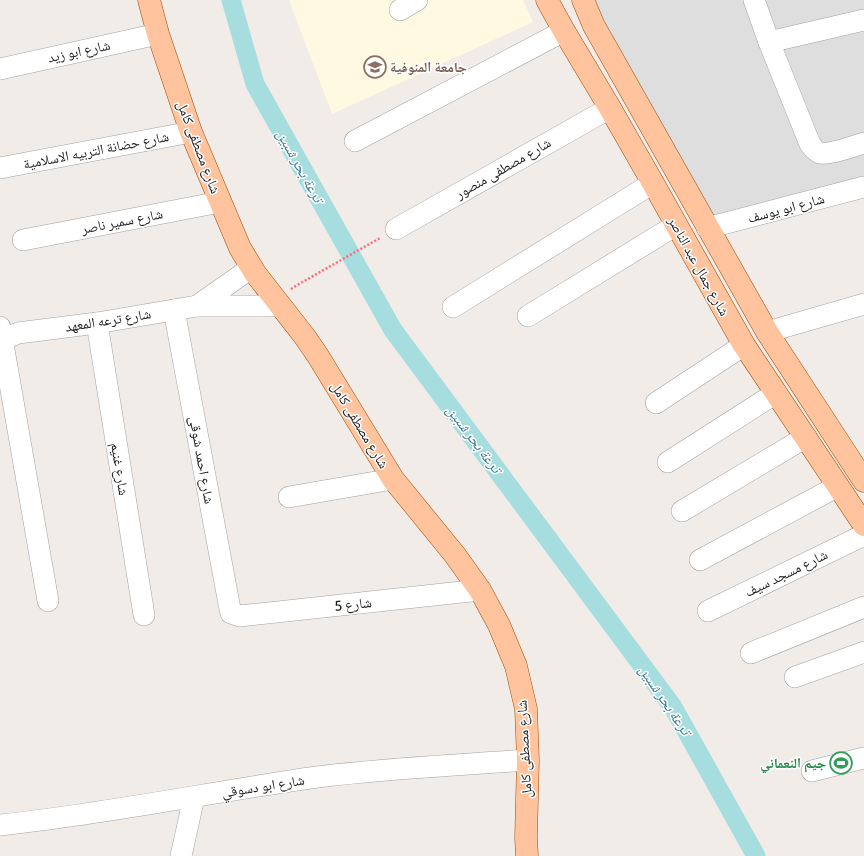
<svg xmlns="http://www.w3.org/2000/svg" width="864" height="856" viewBox="0 0 864 856" font-family="Cabin,'Noto Naskh Arabic',sans-serif">
<rect width="100%" height="100%" fill="#f1ece7"/>
<path fill="#dfdede" d="M 593,0 L 864,0 L 864,182 L 714,221 Z"/>
<path fill="#fff9e2" d="M 289,0 L 523,0 L 533,22 L 332,114 Z"/>
<g fill="none" stroke-linecap="round" stroke-linejoin="round">
<path stroke="#a6dee0" stroke-width="19" d="M 231,0 L 255,84 L 393,330 L 673,707 L 756,856"/>
<g stroke="#a2a2a2" stroke-width="22">
<g id="minor">
<path d="M 754,0 L 769,42 L 810,144 C 813,148 815,151 820,153 C 830,155 854,146 864,143"/>
<path d="M 400,10 L 417,0"/>
<path d="M 769,42 L 864,20"/>
<path d="M 0,69 L 158,34"/>
<path d="M 355,141 L 564,31"/>
<path d="M 0,168 L 191,132"/>
<path d="M 707,228 L 864,187"/>
<path d="M 396,229 L 610,108"/>
<path d="M 23,240 L 220,202"/>
<path d="M 197,306 L 251,268"/>
<path d="M 453,307 L 653,183"/>
<path d="M 174,310 L 230,609 L 231,613 L 240,616 L 480,590"/>
<path d="M 528,316 L 676,225"/>
<path d="M 97,323 L 144,615"/>
<path d="M 0,327 L 48,601"/>
<path d="M 767,332 L 864,304"/>
<path d="M 0,341 L 18,333 L 97,323 L 197,306 L 280,306"/>
<path d="M 656,403 L 744,345"/>
<path d="M 668,462 L 776,393"/>
<path d="M 289,497 L 393,479"/>
<path d="M 682,511 L 806,437"/>
<path d="M 700,560 L 838,486"/>
<path d="M 708,611 L 864,535"/>
<path d="M 751,653 L 864,607"/>
<path d="M 795,677 L 864,652"/>
<path d="M 812,771 L 864,758"/>
<path d="M 0,825 C 106,814 211,792 317,777 C 387,768 457,765 528,760"/>
<path d="M 181,856 L 194,797"/>
</g>
</g>
<g stroke="#9d4b00" stroke-width="23">
<g id="major">
<path d="M 149,0 L 158,34 L 191,132 L 240,248 L 255,273 L 305,337 L 318,356 L 393,479 L 455,555 L 480,590 L 499,625 L 516,666 L 526,709 L 528,760 L 526,838 L 527,856"/>
<path d="M 547,0 L 564,31 L 610,108 L 653,183 L 744,345 L 864,525"/>
<path d="M 583,0 L 594,26 L 767,332 L 864,481"/>
</g>
</g>
<path stroke="#ff6b78" stroke-width="2.5" stroke-dasharray="2 2" stroke-linecap="butt" d="M 291,289 L 299,284 L 380,238"/>
<use href="#minor" stroke="#fff" stroke-width="21"/>
<use href="#major" stroke="#ffc39e" stroke-width="22"/>
</g>
<defs>
<g id="university-ring" transform="scale(1.15)"><circle r="9.5" fill="#fff" stroke="#8d6e63" stroke-width="1.5"/><path d="M0-5L7-2L0 1L-7-2ZM-4 1L0 2.5L4 1V4Q0 6-4 4Z" fill="#8d6e63"/></g>
<g id="stadium-ring" transform="scale(1.15)"><circle r="9.5" fill="#fff" stroke="#2e9e5b" stroke-width="1.5"/><path d="M0-5a6.5 5 0 1 0 0 10a6.5 5 0 1 0 0-10ZM-3.5-1.8h7v3.6h-7Z" fill="#2e9e5b"/></g>
</defs>
<g fill-rule="evenodd">
<use href="#university-ring" x="375" y="67"/>
<use href="#stadium-ring" x="841" y="763"/>
</g>
<g text-anchor="middle" dominant-baseline="central" stroke-width="3" stroke-linejoin="round" paint-order="stroke">
<g font-size="14" fill="#212121" stroke="#fff">
<text transform="translate(79 51) rotate(-12)">شارع ابو زيد</text>
<text transform="translate(199 147) rotate(69)">شارع مصطفى كامل</text>
<text transform="translate(96 150) rotate(-11)">شارع حضانة التربيه الاسلامية</text>
<text transform="translate(503 168) rotate(-30)">شارع مصطفى منصور</text>
<text transform="translate(786 208) rotate(-15)">شارع ابو يوسف</text>
<text transform="translate(122 221) rotate(-11)">شارع سمير ناصر</text>
<text transform="translate(699 266) rotate(61)">شارع جمال عبد الناصر</text>
<text transform="translate(108 320) rotate(-9)">شارع ترعه المعهد</text>
<text transform="translate(360 425) rotate(59)">شارع مصطفى كامل</text>
<text transform="translate(202 460) rotate(80)">شارع احمد شوقى</text>
<text transform="translate(120 469) rotate(81)">شارع غنيم</text>
<text transform="translate(786 573) rotate(-26)">شارع مسجد سيف</text>
<text transform="translate(353 604) rotate(-6)">شارع 5</text>
<text transform="translate(524 749) rotate(-93)">شارع مصطفى كامل</text>
<text transform="translate(263 786) rotate(-9)">شارع ابو دسوقي</text>
</g>
<g font-size="14" font-weight="bold" fill="#785e54" stroke="#fff" text-anchor="start">
<text x="390" y="67">جامعة المنوفية</text>
</g>
<g font-size="14" font-weight="bold" fill="#27864d" stroke="#fff" text-anchor="end">
<text x="826" y="763">جيم النعماني</text>
</g>
<g font-size="15" font-style="italic" fill="#3d7994" stroke="#fff">
<text transform="translate(300 166) rotate(61)">ترعة بحر شبين</text>
<text transform="translate(474 439) rotate(53)">ترعة بحر شبين</text>
<text transform="translate(665 700) rotate(56)">ترعة بحر شبين</text>
</g>
</g>
</svg>
